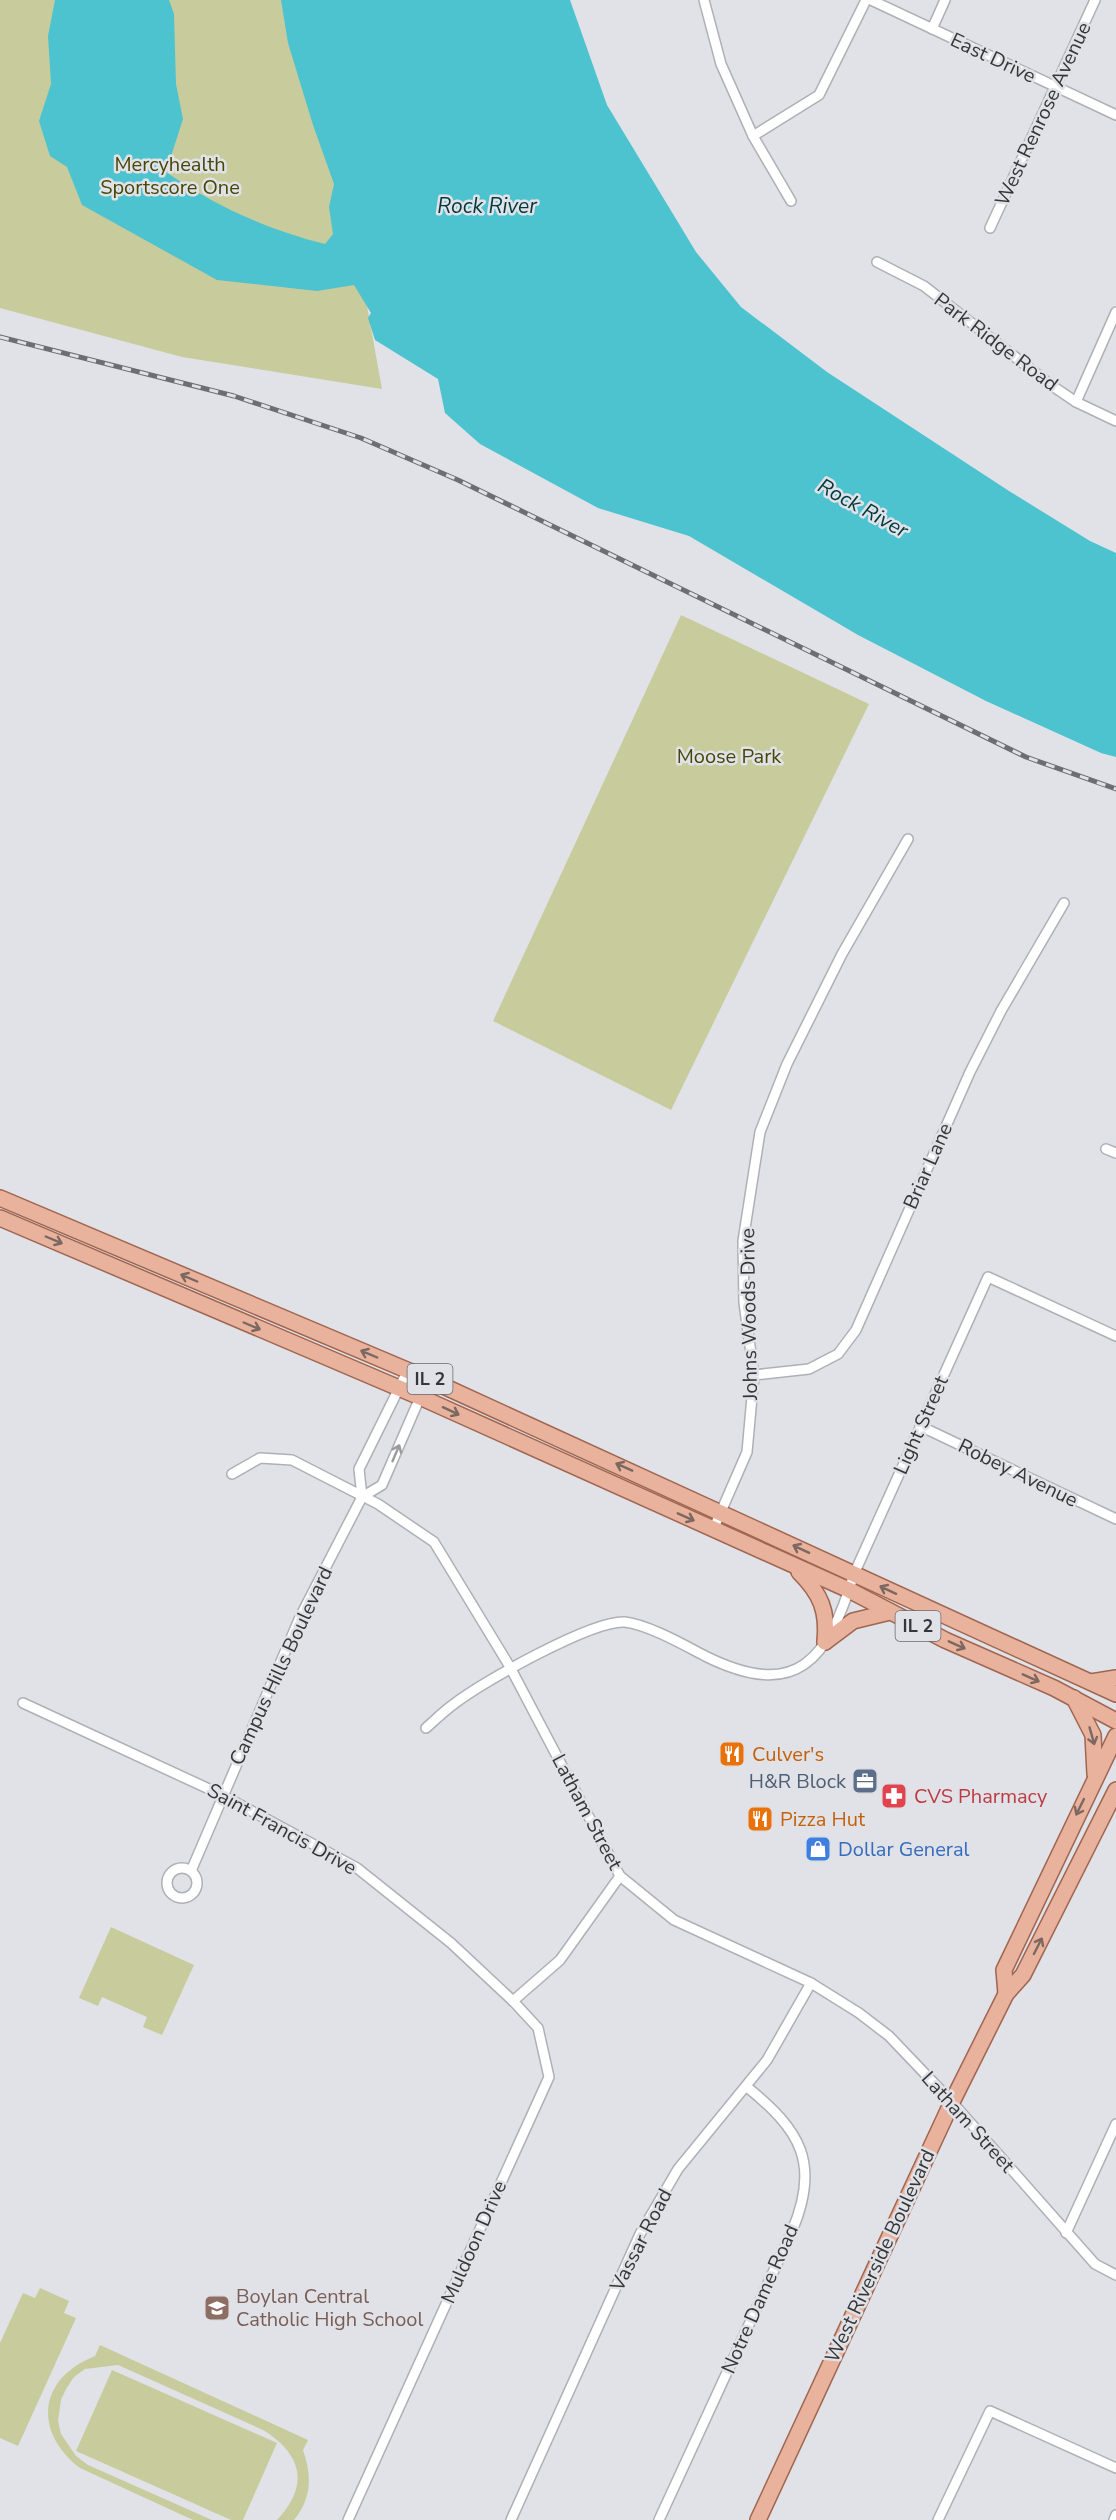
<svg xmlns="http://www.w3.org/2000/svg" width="1116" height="2520" viewBox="0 0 1116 2520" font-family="'Nunito Sans',sans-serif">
<rect width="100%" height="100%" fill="#e0e2e8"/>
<g fill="#c8cc9c">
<path d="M 0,0 L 312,0 L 382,389 L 182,357 L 0,308 Z"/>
<path d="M 681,615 L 869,704 L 671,1110 L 493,1021 Z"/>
<path d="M 111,1927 L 194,1965 L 162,2035 L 143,2027 L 147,2017 L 102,1997 L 98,2006 L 79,1998 Z"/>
<path d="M 40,2288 L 69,2301 L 64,2313 L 76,2318 L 18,2446 L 0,2438 L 0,2343 L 23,2293 L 35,2298 Z"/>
<path d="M 100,2345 L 308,2440 L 303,2450 C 312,2476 312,2498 294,2520 L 277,2520 C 310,2485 302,2454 263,2430 L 118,2365 L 85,2369 L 74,2377 L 66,2389 L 61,2400 L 58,2421 L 61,2434 L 76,2456 L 88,2465 L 212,2520 L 193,2520 L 80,2468 C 32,2431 39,2378 95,2356 Z"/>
<path d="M 112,2370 L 277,2443 L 243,2520 L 231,2520 L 76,2451 Z"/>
</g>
<path fill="#4cc3cf" d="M 55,0 L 169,0 L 174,14 L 176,84 L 183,119 L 166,172 C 215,206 268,230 325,244 L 333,234 L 329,207 L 334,184 L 313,125 L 288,43 L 281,0 L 570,0 L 607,105 L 696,252 L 741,307 L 827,372 L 1009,491 L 1090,541 L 1116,553 L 1116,757 L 1101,753 L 986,701 L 858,635 L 689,536 L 598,508 L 480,444 L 445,413 L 438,379 L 375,340 L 368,318 L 371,313 L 354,285 L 317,291 L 217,280 L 82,205 L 67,167 L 50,156 L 39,121 L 51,84 L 48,36 Z"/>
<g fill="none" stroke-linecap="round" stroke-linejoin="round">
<g stroke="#afb0b6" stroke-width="12">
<g id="street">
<path d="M 704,0 L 721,64 L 753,136 L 791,201"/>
<path d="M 871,0 L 1116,115"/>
<path d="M 932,29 L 945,0"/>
<path d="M 753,136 L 819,95 L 866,0"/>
<path d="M 990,228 L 1095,0"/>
<path d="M 877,262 L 924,286 L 1051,385 L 1076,402 L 1116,421"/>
<path d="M 1076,402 L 1116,312"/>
<path d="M 1106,1149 L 1116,1153"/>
<path d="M 754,1375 L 809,1369 L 838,1354 L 856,1330 L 970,1072 L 1001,1011 L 1064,903"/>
<path d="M 920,1426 L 1116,1519"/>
<path d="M 232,1474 L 260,1458 L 292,1460 L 378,1504 L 434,1542 L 510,1667 L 620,1876 L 674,1920 L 811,1983 L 859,2013 L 889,2036 L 952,2102 L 1095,2264 L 1116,2275"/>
<path d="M 362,1497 L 359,1469 L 408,1370"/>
<path d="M 713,1530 L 747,1452 L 754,1375 L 744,1303 L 743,1241 L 760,1132 L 787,1064 L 842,954 L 908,839"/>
<path d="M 23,1703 L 222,1795 L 357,1868 L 451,1943 L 513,2001 L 538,2028 L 549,2077 L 348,2520"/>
<path d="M 426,1728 C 435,1720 444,1711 454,1704 C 482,1682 592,1620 625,1622 C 649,1625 684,1645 705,1656 C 798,1702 828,1659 854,1574 L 988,1277 L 1116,1336"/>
<circle cx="182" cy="1883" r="15"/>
<path d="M 191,1871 L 300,1617 L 362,1497 L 382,1485 L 428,1379"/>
<path d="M 513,2001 L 560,1960 L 620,1876"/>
<path d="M 1066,2233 L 1116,2124"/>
<path d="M 511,2520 L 640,2234 L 678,2169 L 767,2060 L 811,1983"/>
<path d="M 659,2520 L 792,2231 C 821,2163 800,2130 747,2087"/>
<path d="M 938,2520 L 990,2411 L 1116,2468"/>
<path d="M 1114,2520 L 1116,2515"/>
</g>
</g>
<g stroke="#a0654f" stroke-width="18">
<g id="primary">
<path d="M 0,1198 L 428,1379 L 1116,1694"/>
<path d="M 0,1218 L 420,1397 L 849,1590 L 945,1640 L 1054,1688 L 1116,1721"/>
<path d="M 799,1572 C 821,1594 828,1611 825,1642"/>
<path d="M 825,1642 L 853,1621 L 890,1612"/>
<path d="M 1091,1682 L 1116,1678"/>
<path d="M 1074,1698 L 1093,1735 L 1095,1774"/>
<path d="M 1006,1994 L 1004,1970 L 1116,1736"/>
<path d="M 758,2520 L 952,2102 L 1006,1994 L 1023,1975 L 1116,1790"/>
</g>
</g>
<use href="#street" stroke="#fff" stroke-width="9"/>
<use href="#primary" stroke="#e8b29d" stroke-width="15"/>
<g stroke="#6d6e72" stroke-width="5">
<path id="rail" d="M 0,337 L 234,396 L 361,438 L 458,480 L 1026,757 L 1116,789"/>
</g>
<use href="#rail" stroke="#e0e2e8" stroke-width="3" stroke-dasharray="9" stroke-linecap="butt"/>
</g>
<defs><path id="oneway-shaft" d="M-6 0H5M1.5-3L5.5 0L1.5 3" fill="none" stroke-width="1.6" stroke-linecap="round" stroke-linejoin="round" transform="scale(1.5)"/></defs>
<g stroke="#7d6861">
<use href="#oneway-shaft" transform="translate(54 1240) rotate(23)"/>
<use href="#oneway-shaft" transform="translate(189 1278) rotate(-157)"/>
<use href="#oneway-shaft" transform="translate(252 1326) rotate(23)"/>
<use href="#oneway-shaft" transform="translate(369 1354) rotate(-157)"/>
<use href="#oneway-shaft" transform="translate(451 1411) rotate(25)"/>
<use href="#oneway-shaft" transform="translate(624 1467) rotate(-156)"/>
<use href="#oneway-shaft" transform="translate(686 1517) rotate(24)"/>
<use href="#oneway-shaft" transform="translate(801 1549) rotate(-155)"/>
<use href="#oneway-shaft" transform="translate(888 1590) rotate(-155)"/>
<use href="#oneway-shaft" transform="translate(957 1645) rotate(24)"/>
<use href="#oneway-shaft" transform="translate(1031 1678) rotate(24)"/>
<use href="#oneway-shaft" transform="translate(1092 1736) rotate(74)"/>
<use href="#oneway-shaft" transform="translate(1080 1807) rotate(116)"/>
<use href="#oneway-shaft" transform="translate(1038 1946) rotate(-63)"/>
</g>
<use stroke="#9a9a9c" href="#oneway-shaft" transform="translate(396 1453) rotate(-67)"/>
<defs>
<g id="restaurant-square" transform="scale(1.35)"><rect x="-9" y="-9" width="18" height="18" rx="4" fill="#e8710a" stroke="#e0e2e8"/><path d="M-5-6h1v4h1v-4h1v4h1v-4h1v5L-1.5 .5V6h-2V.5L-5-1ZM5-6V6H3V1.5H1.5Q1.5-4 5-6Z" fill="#fff"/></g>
<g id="office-square" transform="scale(1.35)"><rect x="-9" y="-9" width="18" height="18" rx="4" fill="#5c6f8a" stroke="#e0e2e8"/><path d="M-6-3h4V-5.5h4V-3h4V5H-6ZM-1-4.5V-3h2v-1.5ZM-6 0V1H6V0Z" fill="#fff"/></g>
<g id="pharmacy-square" transform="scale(1.35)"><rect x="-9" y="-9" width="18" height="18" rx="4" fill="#e0444e" stroke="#e0e2e8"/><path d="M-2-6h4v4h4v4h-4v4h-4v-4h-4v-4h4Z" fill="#fff"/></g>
<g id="shop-square" transform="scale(1.35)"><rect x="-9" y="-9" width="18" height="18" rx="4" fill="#3f7fe0" stroke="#e0e2e8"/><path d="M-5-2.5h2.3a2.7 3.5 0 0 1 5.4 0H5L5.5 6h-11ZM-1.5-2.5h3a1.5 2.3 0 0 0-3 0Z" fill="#fff"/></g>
<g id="school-square" transform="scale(1.35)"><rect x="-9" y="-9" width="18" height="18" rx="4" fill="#8d6e63" stroke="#e0e2e8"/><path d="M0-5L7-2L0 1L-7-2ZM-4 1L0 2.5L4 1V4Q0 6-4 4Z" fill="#fff"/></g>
</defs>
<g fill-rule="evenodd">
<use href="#restaurant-square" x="732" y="1754"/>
<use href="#office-square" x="865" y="1781"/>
<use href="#pharmacy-square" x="894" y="1796"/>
<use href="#restaurant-square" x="760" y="1819"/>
<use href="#shop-square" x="818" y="1849"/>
<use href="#school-square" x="217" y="2308"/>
</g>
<g text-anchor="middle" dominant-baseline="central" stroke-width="5" stroke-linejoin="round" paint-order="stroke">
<g fill="#e0e2e8" stroke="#696a6e" stroke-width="1.5">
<rect x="407.5" y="1364" width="45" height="30" rx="4.5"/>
<rect x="895.5" y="1611" width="45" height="30" rx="4.5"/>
</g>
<g font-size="18" font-weight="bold" fill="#363639">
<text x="430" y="1379">IL 2</text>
<text x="918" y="1626">IL 2</text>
</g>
<g font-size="20" fill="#363639" stroke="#e0e2e8">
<text transform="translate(993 58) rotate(25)">East Drive</text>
<text transform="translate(1043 114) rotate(-65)">West Renrose Avenue</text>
<text transform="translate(996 342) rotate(37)">Park Ridge Road</text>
<text transform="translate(928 1166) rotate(-66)">Briar Lane</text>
<text transform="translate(749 1314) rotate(-91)">Johns Woods Drive</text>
<text transform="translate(921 1425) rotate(-66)">Light Street</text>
<text transform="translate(1018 1473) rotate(26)">Robey Avenue</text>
<text transform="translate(281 1666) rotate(-65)">Campus Hills Boulevard</text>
<text transform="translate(587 1812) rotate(62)">Latham Street</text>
<text transform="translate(282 1829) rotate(29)">Saint Francis Drive</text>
<text transform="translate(968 2122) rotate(48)">Latham Street</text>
<text transform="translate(641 2240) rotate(-63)">Vassar Road</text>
<text transform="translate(474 2242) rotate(-66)">Muldoon Drive</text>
<text transform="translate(880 2256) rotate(-65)">West Riverside Boulevard</text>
<text transform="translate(760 2299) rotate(-66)">Notre Dame Road</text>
</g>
<g font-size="20" fill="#464705" stroke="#e0e2e8">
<text x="170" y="164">Mercyhealth<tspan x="170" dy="23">Sportscore One</tspan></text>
<text x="729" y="756">Moose Park</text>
</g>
<g font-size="20" fill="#c56008" stroke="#e0e2e8" text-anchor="start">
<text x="752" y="1754">Culver's</text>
<text x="780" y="1819">Pizza Hut</text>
</g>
<g font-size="20" fill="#4e5e75" stroke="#e0e2e8" text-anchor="end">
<text x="846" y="1781">H&amp;R Block</text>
</g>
<g font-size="20" fill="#be3a42" stroke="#e0e2e8" text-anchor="start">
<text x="914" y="1796">CVS Pharmacy</text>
</g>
<g font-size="20" fill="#366cbe" stroke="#e0e2e8" text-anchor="start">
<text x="838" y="1849">Dollar General</text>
</g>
<g font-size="20" fill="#785e54" stroke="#e0e2e8" text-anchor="start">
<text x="236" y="2296">Boylan Central<tspan x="236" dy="23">Catholic High School</tspan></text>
</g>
<g font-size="21" font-style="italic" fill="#00383d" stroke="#e0e2e8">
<text x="487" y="206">Rock River</text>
<text transform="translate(863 508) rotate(29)">Rock River</text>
</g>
</g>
</svg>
